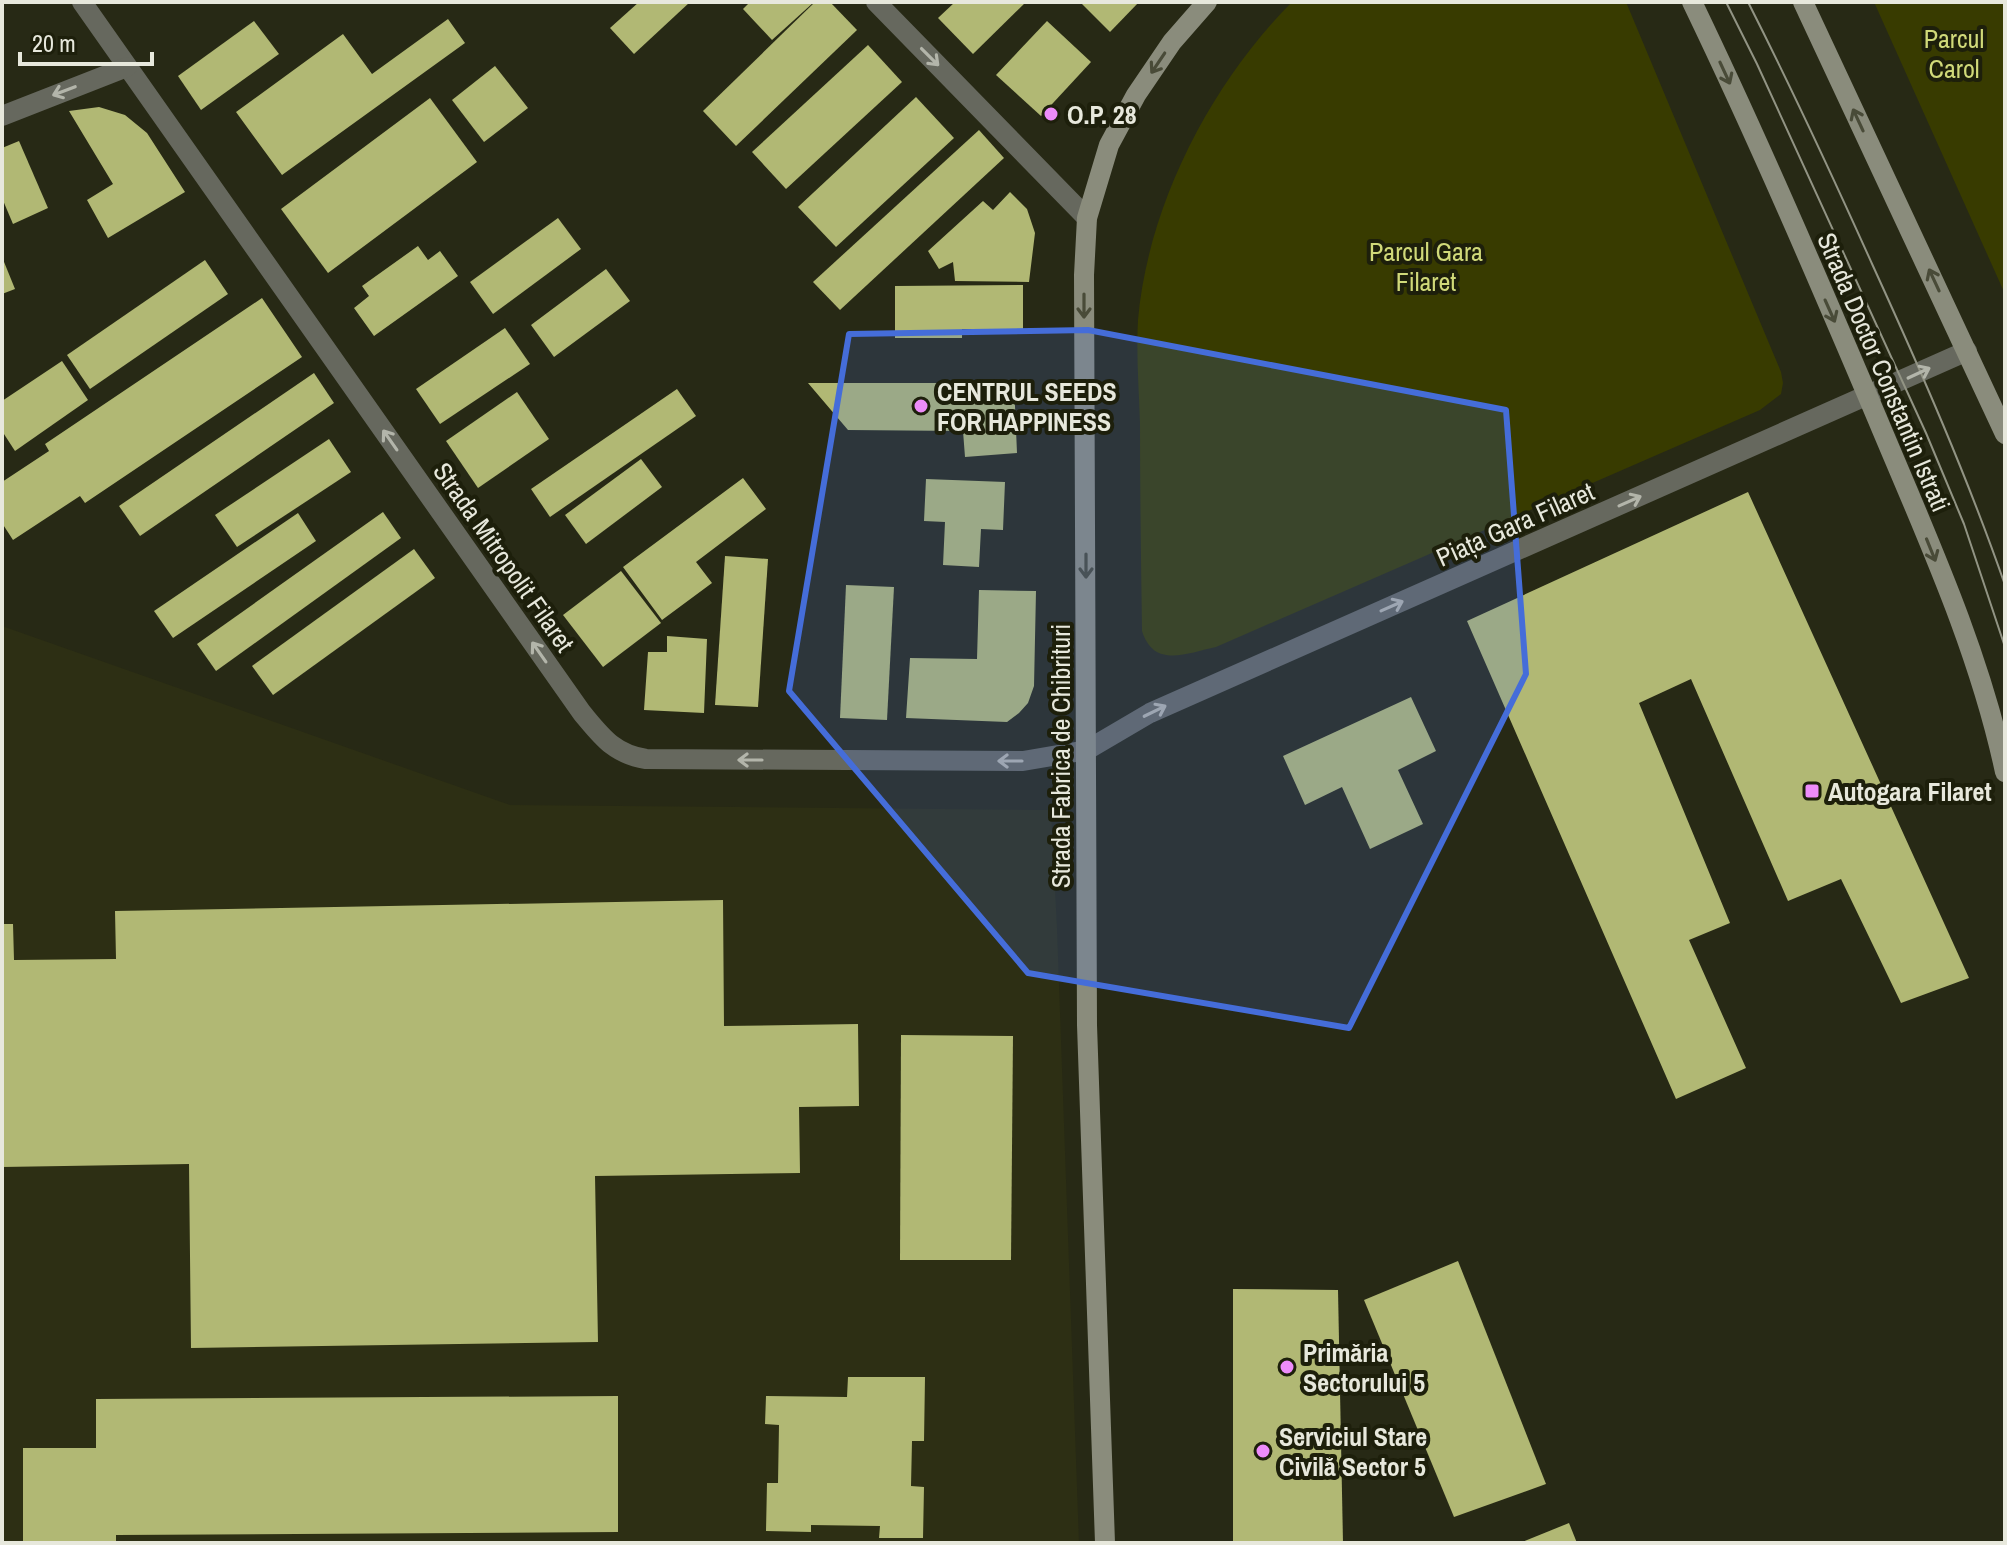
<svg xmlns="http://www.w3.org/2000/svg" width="2007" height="1545" viewBox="0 0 2007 1545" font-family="'Archivo Narrow',sans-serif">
<rect width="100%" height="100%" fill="#272915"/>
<path fill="#2d2f14" d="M 2,626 L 510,805 L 1051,810 L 1057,928 L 1079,1543 L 2,1543 Z"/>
<g fill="#383b00">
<path d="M 1292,2 L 1626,2 L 1781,372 L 1783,383 L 1781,394 L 1760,410 L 1216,647 C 1187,653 1154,669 1142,631 C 1141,562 1140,493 1140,424 C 1139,389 1136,354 1138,320 C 1148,205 1211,83 1292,2 Z"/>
<path d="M 1874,2 L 2005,2 L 2005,294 Z"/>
</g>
<g fill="#b1b874">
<path d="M 639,2 L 690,2 L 634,54 L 610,28 Z"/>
<path d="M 750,2 L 814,2 L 772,40 L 743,9 Z"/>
<path d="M 815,2 L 830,2 L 857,30 L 736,146 L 703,111 Z"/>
<path d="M 955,2 L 1026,2 L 973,54 L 938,18 Z"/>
<path d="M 1080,2 L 1139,2 L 1110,32 Z"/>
<path d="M 448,19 L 465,43 L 282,175 L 236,112 L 343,34 L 372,74 Z"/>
<path d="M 254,21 L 279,54 L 201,110 L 178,76 Z"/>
<path d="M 1047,21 L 1091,62 L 1041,116 L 996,75 Z"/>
<path d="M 868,45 L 902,82 L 786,189 L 752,152 Z"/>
<path d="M 495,66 L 528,108 L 484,142 L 452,100 Z"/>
<path d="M 916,97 L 954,138 L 836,247 L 798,207 Z"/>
<path d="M 430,98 L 477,162 L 328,273 L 281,209 Z"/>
<path d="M 99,107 L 125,115 L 147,133 L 185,192 L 108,238 L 87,200 L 113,184 L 69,111 Z"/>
<path d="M 979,130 L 1004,158 L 840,310 L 813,282 Z"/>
<path d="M 19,141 L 48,208 L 13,224 L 2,198 L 2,148 Z"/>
<path d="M 1010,192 L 1027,209 L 1035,233 L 1029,282 L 955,281 L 953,262 L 939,269 L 928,251 L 983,201 L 993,210 Z"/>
<path d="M 558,218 L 581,249 L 493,314 L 470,282 Z"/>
<path d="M 418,246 L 428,260 L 440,251 L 458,276 L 374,336 L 354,308 L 369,296 L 362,286 Z"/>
<path d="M 2,257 L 15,289 L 2,294 Z"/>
<path d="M 205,260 L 228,294 L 90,389 L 67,355 Z"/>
<path d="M 606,269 L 630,301 L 554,357 L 531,325 Z"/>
<path d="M 1023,285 L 1023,329 L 962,329 L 962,338 L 895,338 L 895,286 Z"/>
<path d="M 262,298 L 302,357 L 85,503 L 80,496 L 13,540 L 2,523 L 2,482 L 49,451 L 45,444 Z"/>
<path d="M 505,328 L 530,364 L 440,424 L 416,389 Z"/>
<path d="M 62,361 L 88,400 L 15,451 L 2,431 L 2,401 Z"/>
<path d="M 314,373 L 334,403 L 140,536 L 119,506 Z"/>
<path d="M 808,383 L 1014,383 L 1017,453 L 965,457 L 963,431 L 848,430 Z"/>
<path d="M 677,389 L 696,416 L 550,517 L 531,489 Z"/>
<path d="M 517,392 L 549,439 L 478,488 L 446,441 Z"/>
<path d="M 329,439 L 351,472 L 237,547 L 215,515 Z"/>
<path d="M 641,459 L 662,487 L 586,544 L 565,515 Z"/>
<path d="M 743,478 L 766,509 L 696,562 L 712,583 L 662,620 L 623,567 Z"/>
<path d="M 926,479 L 1005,482 L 1003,530 L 981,529 L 979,567 L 943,565 L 945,522 L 924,521 Z"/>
<path d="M 1748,492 L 1969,978 L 1901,1003 L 1841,879 L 1788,901 L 1691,679 L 1639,703 L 1730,923 L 1689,940 L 1746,1068 L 1676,1099 L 1467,621 Z"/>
<path d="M 383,512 L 401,538 L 216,671 L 197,644 Z"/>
<path d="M 298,513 L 316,541 L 173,638 L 154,611 Z"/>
<path d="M 414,549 L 435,578 L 273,695 L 252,666 Z"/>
<path d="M 725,556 L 768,559 L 758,707 L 715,705 Z"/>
<path d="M 621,571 L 661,623 L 603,667 L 563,615 Z"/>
<path d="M 846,585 L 894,587 L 887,720 L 840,718 Z"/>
<path d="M 979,590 L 1036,591 L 1034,686 L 1028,703 L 1019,713 L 1007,722 L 906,718 L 910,658 L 977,659 Z"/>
<path d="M 667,636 L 707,639 L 704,713 L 644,710 L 648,652 L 667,652 Z"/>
<path d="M 1411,697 L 1436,751 L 1398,770 L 1423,824 L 1370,849 L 1342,787 L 1305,805 L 1283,756 Z"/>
<path d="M 723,900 L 724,1026 L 858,1024 L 859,1106 L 799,1107 L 800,1173 L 595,1176 L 598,1342 L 191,1348 L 189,1164 L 2,1167 L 2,924 L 13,924 L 14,960 L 116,959 L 115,911 Z"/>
<path d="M 901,1035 L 1013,1036 L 1011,1260 L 900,1260 Z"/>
<path d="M 1458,1261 L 1546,1484 L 1454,1517 L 1364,1300 Z"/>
<path d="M 1233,1289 L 1338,1290 L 1343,1543 L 1233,1543 Z"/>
<path d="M 848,1377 L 925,1377 L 924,1441 L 912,1441 L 911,1486 L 924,1487 L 923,1538 L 879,1538 L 880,1526 L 811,1525 L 811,1532 L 766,1531 L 767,1483 L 778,1483 L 779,1425 L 765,1424 L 766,1396 L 847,1397 Z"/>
<path d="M 618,1396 L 618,1532 L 116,1535 L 116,1543 L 23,1543 L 23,1448 L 96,1448 L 96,1399 Z"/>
<path d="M 1569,1523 L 1577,1543 L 1520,1543 Z"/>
</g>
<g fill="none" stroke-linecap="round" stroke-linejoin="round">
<g stroke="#66685e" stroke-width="20">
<path d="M 82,2 L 582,713 C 602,737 614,754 646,759 L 1023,761 L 1087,750 L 1150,713 L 1967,351"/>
<path d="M 876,2 L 1087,218"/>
<path d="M 2,116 L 127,67"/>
</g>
<g stroke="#8a8c7c" stroke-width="20">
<path d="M 1692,2 C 1758,139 1818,279 1877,418 C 1925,533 1979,649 2005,772"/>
<path d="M 1803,2 L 2005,434"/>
<path d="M 1105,1543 L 1087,1025 L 1084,275 L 1087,218 L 1109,145 L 1136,95 L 1172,42 L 1207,2"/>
</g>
<g stroke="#929484" stroke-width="2">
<path d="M 1726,2 L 1757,64 L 1926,433 L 1964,524 L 2005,647"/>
<path d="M 1748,2 C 1792,89 1833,177 1873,266 C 1921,371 1967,476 2005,585"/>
</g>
</g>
<defs><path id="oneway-shaft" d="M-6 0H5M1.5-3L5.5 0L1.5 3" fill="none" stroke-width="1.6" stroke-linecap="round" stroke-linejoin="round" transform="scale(2)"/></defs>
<g stroke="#b3b5aa">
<use href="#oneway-shaft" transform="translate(930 57) rotate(45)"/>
<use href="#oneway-shaft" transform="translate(64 91) rotate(159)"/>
<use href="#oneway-shaft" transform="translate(1919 373) rotate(-25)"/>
<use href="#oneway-shaft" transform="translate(390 440) rotate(-125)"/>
<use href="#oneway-shaft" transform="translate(1630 501) rotate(-24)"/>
<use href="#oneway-shaft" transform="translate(1392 606) rotate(-24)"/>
<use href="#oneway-shaft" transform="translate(539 652) rotate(-125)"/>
<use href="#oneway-shaft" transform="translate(1155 711) rotate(-26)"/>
<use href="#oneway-shaft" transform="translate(750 760) rotate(-180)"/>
<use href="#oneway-shaft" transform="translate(1010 761) rotate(180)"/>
</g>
<g stroke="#494b38">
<use href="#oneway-shaft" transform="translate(1158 63) rotate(124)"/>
<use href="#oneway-shaft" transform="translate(1725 73) rotate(65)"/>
<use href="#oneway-shaft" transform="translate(1858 120) rotate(-115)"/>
<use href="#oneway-shaft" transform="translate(1934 280) rotate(-115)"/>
<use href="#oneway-shaft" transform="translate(1084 306) rotate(90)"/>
<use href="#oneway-shaft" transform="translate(1830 311) rotate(66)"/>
<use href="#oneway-shaft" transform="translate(1931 550) rotate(68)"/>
<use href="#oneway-shaft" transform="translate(1086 566) rotate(90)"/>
</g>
<path fill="#456dd9" fill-opacity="0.2" stroke="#456dd9" stroke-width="6" stroke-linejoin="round" d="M 1088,330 L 1506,410 L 1526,674 L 1349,1028 L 1028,973 L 789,691 L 849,334 Z"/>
<g fill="#ed8cf9" stroke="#1d1f0b" stroke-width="3">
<circle cx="1051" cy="114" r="8"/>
<circle cx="921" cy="406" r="8"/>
<rect x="1804" y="783" width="16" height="16" rx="4"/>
<circle cx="1287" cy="1367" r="8"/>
<circle cx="1263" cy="1451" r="8"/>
</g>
<g text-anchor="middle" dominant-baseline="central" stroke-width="8" stroke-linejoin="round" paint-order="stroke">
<g font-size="26" fill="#d0d979" stroke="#1d1f0b">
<text x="1954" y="38">Parcul<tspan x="1954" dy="30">Carol</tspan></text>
<text x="1426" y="251">Parcul Gara<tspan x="1426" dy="30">Filaret</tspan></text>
</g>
<g font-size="26" font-weight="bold" fill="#e7e8dc" stroke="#1d1f0b" text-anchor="start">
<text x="1067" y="114">O.P. 28</text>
<text x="937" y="391">CENTRUL SEEDS<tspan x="937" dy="30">FOR HAPPINESS</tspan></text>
<text x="1828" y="791">Autogara Filaret</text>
<text x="1303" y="1352">Primăria<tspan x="1303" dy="30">Sectorului 5</tspan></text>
<text x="1279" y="1436">Serviciul Stare<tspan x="1279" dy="30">Civilă Sector 5</tspan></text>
</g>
<g font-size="26" fill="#e7e8dc" stroke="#1d1f0b">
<text transform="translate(1884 372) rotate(67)">Strada Doctor Constantin Istrati</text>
<text transform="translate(1515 524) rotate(-24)">Piața Gara Filaret</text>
<text transform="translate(504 557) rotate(55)">Strada Mitropolit Filaret</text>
<text transform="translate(1060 756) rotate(-90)">Strada Fabrica de Chibrituri</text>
</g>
</g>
<rect width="2007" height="1545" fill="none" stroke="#e7e8dc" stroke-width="8"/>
<path d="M20 52v12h132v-12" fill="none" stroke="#e7e8dc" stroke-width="4"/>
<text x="32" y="52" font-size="24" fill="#e7e8dc" stroke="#1d1f0b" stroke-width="6" paint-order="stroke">20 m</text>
</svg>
